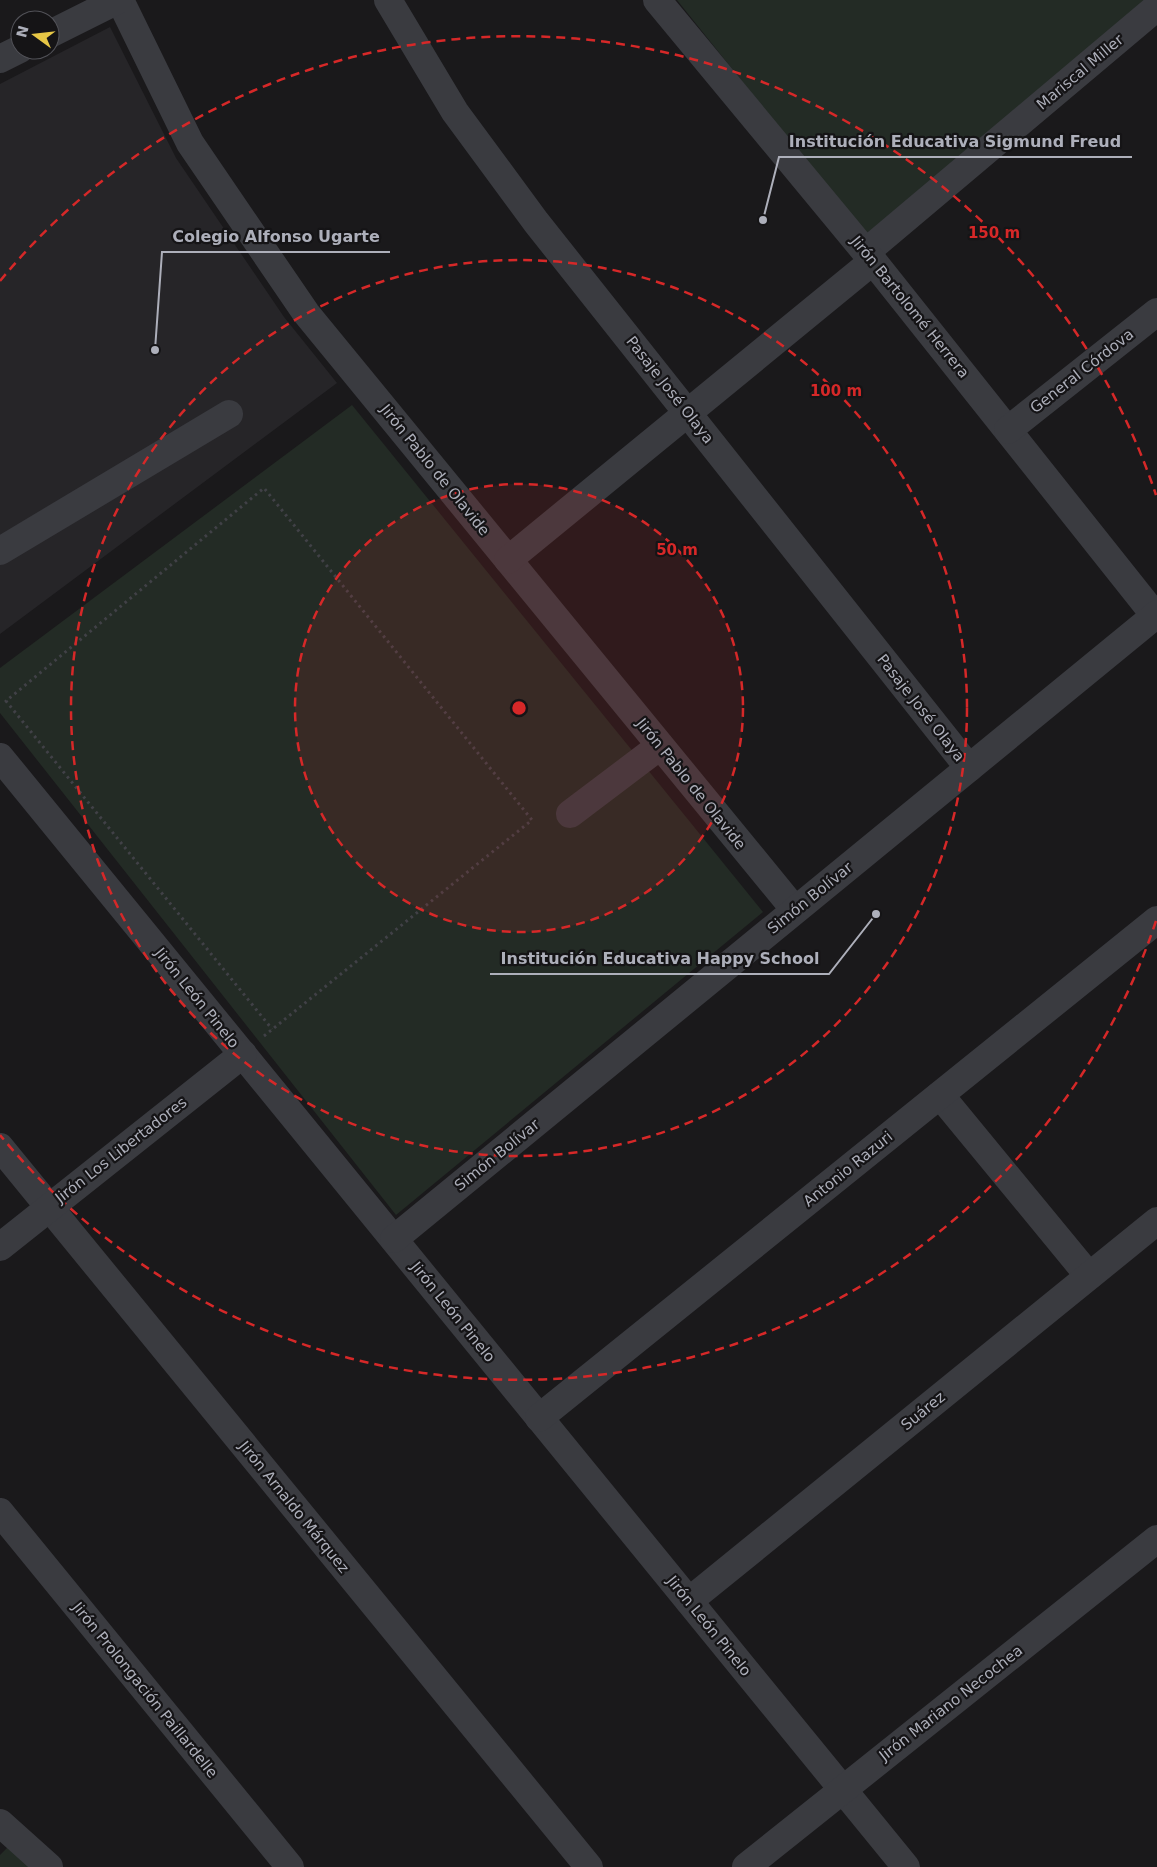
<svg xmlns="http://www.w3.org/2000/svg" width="1157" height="1867" viewBox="0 0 1157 1867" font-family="'DejaVu Sans',sans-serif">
<rect width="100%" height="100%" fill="#1a191b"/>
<path fill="#262528" d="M 110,27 L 176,158 L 284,317 L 337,383 L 0,634 L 0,84 Z"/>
<g fill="#232b25">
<path d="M 677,0 L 1148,0 L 865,235 Z"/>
<path d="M 352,405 L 763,912 L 396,1215 L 0,713 L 0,668 Z"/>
<path d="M 12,1843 L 38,1867 L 0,1867 L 0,1855 Z"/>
</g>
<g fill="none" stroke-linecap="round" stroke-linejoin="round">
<path stroke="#414147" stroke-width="3" stroke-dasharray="2.5 4" stroke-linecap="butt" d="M 264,1036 L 532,820 L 264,488 L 6,701 L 272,1029"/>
<g stroke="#3a3b40" stroke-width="28">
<path d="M 120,0 L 190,143 L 306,313 L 795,910"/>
<path d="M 388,0 L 455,112 L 536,222 L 969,768"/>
<path d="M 657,0 L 873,261 L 1157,618"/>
<path d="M 50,34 L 118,0"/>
<path d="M 0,59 L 20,49"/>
<path d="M 866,252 L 1157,7"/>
<path d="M 1008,430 L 1157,312"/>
<path d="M 0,551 L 229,414"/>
<path d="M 508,560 L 873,261"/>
<path d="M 0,757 L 906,1867"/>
<path d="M 570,814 L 660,746"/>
<path d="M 940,1095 L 1089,1276"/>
<path d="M 0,1147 L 589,1867"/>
<path d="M 394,1239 L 1157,614"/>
<path d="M 0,1247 L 243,1054"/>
<path d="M 539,1418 L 1157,920"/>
<path d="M 0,1512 L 290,1867"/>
<path d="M 689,1601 L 1157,1221"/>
<path d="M 0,1823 L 49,1867"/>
<path d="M 746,1867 L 1157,1539"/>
</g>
</g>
<circle cx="519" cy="708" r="224" fill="#d62828" fill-opacity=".12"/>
<g fill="none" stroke="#d62828" stroke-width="2.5" stroke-dasharray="9 6">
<circle cx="519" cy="708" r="224"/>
<circle cx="519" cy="708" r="448"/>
<path d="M1156 921A672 672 0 0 1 0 1135M0 281A672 672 0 0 1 1156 495"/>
</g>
<g text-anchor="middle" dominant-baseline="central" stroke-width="4.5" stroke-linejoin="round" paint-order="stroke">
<g font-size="15" fill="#adafba" stroke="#151416">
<text transform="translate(1080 72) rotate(-40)">Mariscal Miller</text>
<text transform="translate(910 307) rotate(51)">Jirón Bartolomé Herrera</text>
<text transform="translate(1082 371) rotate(-38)">General Córdova</text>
<text transform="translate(670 390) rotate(52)">Pasaje José Olaya</text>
<text transform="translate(435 470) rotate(51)">Jirón Pablo de Olavide</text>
<text transform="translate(921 708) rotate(52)">Pasaje José Olaya</text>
<text transform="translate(691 784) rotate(51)">Jirón Pablo de Olavide</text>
<text transform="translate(810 898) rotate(-39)">Simón Bolívar</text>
<text transform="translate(197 998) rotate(51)">Jirón León Pinelo</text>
<text transform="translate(121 1150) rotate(-38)">Jirón Los Libertadores</text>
<text transform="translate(497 1155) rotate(-39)">Simón Bolívar</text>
<text transform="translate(848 1169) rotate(-39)">Antonio Razuri</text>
<text transform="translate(453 1312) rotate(51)">Jirón León Pinelo</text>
<text transform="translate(923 1411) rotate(-39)">Suárez</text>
<text transform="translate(294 1507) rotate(51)">Jirón Arnaldo Márquez</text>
<text transform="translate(709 1626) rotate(51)">Jirón León Pinelo</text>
<text transform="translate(145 1690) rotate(51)">Jirón Prolongación Paillardelle</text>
<text transform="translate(951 1703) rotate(-38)">Jirón Mariano Necochea</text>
</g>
</g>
<circle cx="519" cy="708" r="8" fill="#d62828" stroke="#151416" stroke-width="2.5"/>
<g font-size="15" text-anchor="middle" font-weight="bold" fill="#d62828" stroke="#151416" stroke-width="4.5" stroke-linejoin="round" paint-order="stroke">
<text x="994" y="238">150 m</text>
<text x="836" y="396">100 m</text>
<text x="677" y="555">50 m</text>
</g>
<path fill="none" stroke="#adafba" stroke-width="2" d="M763 220L779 157H1132M155 350L162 252H390M876 914L829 974H490"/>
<g fill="#adafba" stroke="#151416" stroke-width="2">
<circle cx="763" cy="220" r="5"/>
<circle cx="155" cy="350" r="5"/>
<circle cx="876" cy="914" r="5"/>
</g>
<g font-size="16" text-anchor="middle" font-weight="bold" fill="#adafba" stroke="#151416" stroke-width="4.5" stroke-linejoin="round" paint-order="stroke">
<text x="955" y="147">Institución Educativa Sigmund Freud</text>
<text x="276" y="242">Colegio Alfonso Ugarte</text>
<text x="660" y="964">Institución Educativa Happy School</text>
</g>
<g transform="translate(35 35) rotate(285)"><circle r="24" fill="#151416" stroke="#525258"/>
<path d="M0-4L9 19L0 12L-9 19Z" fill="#e7c746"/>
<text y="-8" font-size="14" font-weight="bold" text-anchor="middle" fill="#adafba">N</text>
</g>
</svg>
